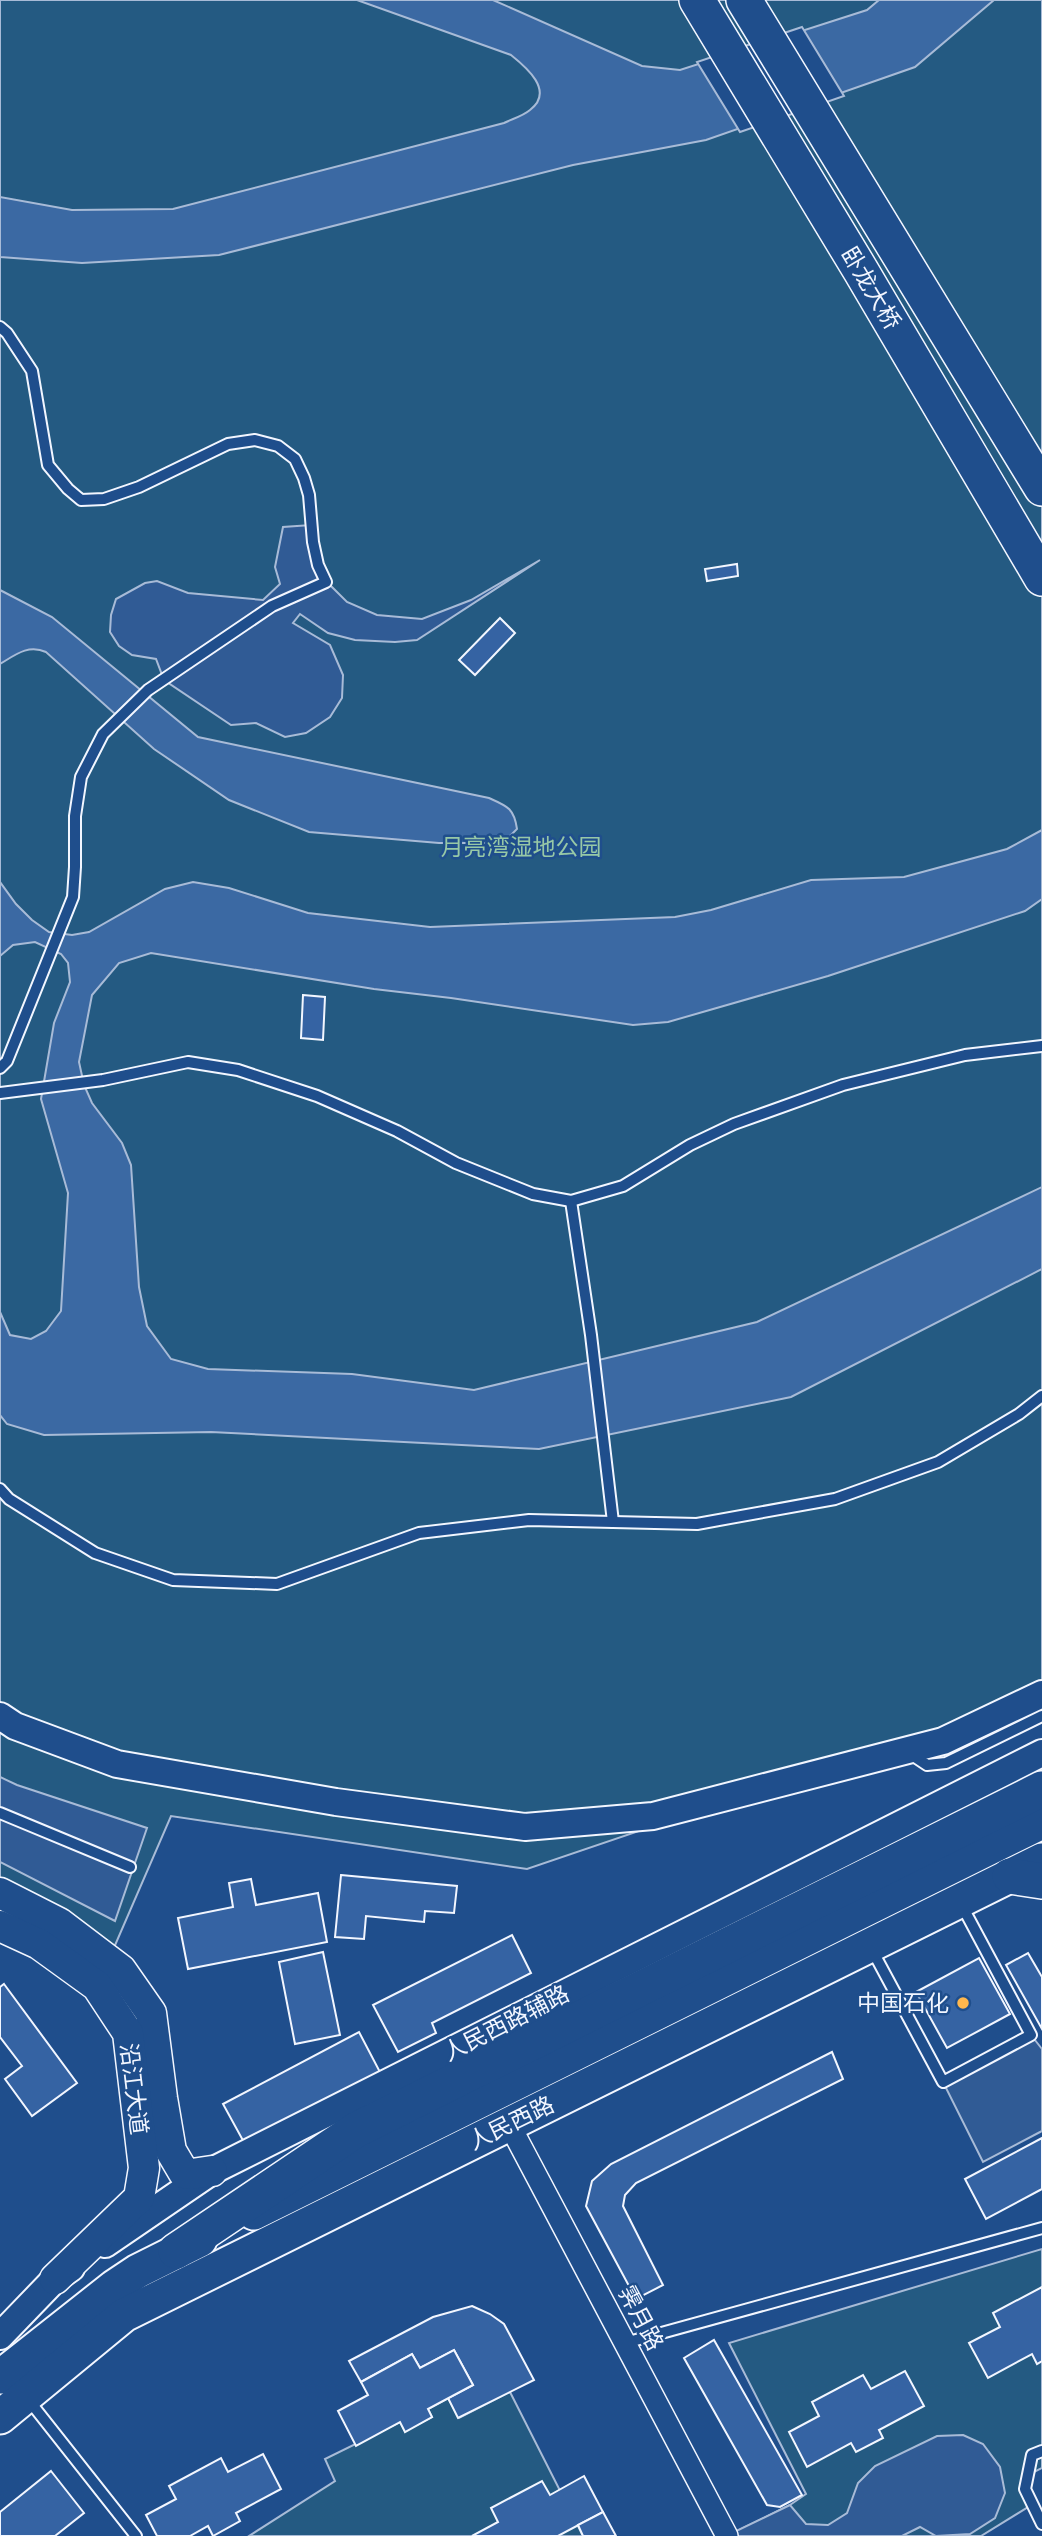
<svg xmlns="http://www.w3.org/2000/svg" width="1042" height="2536" viewBox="0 0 1042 2536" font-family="Arial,'Noto Sans SC',sans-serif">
<rect width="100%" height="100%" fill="#1f4e8c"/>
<g fill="#245a82" stroke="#a8bbd7" stroke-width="2">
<path d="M 0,0 L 1042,0 L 1042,1694 L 527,1869 L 171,1816 L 103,1973 L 0,1909 Z"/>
<path d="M 1042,2249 L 1042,2468 L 1028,2475 L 1033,2504 L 981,2536 L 727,2536 L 790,2505 L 806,2494 L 729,2343 Z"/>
<path d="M 510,2392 L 583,2536 L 249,2536 L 335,2481 L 325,2459 L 400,2422 L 405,2431 L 432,2417 L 428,2409 L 448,2398 L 459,2418 Z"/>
</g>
<g fill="#305b95" stroke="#a8bbd7" stroke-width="2">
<path d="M 311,525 L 318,565 L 331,586 L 347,602 L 377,615 L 422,619 L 471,600 L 540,560 L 417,640 L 395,642 L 355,640 L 328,633 L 300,614 L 293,623 L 330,645 L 343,675 L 342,698 L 330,717 L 306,733 L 285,737 L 256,723 L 231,725 L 164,680 L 156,659 L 132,655 L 119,646 L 110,632 L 111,615 L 116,599 L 145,583 L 157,581 L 188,593 L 263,600 L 280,584 L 275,567 L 283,527 Z"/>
<path d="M 0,1777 L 17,1785 L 147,1828 L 115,1921 L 0,1862 Z"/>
<path d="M 1031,2035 L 1042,2049 L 1042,2131 L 983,2162 L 943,2082 Z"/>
<path d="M 963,2435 L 983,2444 L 1000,2467 L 1005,2493 L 995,2518 L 970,2534 L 936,2536 L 920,2527 L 902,2536 L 726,2536 L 790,2505 L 806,2524 L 828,2525 L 847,2513 L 858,2483 L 875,2466 L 937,2436 Z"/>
</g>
<g fill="#3b69a3" stroke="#a8bbd7" stroke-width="2">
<path d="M 357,0 L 493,0 L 642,66 L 680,70 L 867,10 L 879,0 L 994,0 L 915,67 L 706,140 L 573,165 L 219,255 L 82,263 L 0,257 L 0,197 L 72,210 L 173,209 L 504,123 C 512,119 523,116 530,110 C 555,91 526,67 511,55 Z"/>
<path d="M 0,590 L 52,617 L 198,737 L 489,798 C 507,806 514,808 517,829 L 507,839 L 492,843 L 439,843 L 309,832 L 229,800 L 154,749 L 46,652 C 28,644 15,655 0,664 Z"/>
<path d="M 1042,830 L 1042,899 L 1025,911 L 828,976 L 668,1022 L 633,1025 L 451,998 L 374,989 L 151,953 L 119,963 L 92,995 L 79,1062 L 84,1085 L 92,1103 L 122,1143 L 131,1165 L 139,1287 L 147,1326 L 171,1359 L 208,1369 L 352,1374 L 474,1390 L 757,1322 L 1042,1187 L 1042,1269 L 791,1397 L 539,1449 L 211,1432 L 44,1435 L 7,1424 L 0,1415 L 0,1312 L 10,1335 L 31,1339 L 46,1331 L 61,1311 L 68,1193 L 41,1099 L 54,1023 L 70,982 L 68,963 L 61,954 L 35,942 L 13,945 L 0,956 L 0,882 L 16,904 L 32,920 L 49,932 L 72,935 L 89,932 L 165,889 L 193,882 L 229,888 L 308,913 L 430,927 L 675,917 L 711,910 L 811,880 L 904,877 L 1007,849 Z"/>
</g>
<path fill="#1f4e8c" stroke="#a8bbd7" stroke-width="2" d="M 802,27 L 844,96 L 740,132 L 697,62 Z"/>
<g fill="#3563a3" stroke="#f2f6ff" stroke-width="2">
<path d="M 737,564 L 738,576 L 707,581 L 705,569 Z"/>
<path d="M 500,618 L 515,633 L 475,675 L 459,660 Z"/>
<path d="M 303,995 L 325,997 L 323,1040 L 301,1038 Z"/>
<path d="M 341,1875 L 457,1886 L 454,1913 L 425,1911 L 424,1922 L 366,1916 L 364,1939 L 335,1937 Z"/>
<path d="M 251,1879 L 256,1905 L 318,1893 L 327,1942 L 188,1969 L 178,1918 L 233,1907 L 229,1883 Z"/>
<path d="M 512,1935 L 531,1973 L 432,2023 L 436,2033 L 398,2052 L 373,2005 Z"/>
<path d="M 323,1952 L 340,2035 L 295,2044 L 279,1962 Z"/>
<path d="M 1028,1953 L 1042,1977 L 1042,2029 L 1006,1965 Z"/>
<path d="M 979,1958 L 1010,2014 L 947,2048 L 916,1992 Z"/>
<path d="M 4,1984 L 77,2083 L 32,2116 L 5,2079 L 22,2066 L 0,2037 L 0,1987 Z"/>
<path d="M 359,2032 L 381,2074 L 246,2146 L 223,2104 Z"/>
<path d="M 832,2052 L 843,2079 L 636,2183 L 625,2195 L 623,2206 L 663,2285 L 636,2299 L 586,2206 L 592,2181 L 611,2164 Z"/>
<path d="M 1042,2138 L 1042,2189 L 986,2219 L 965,2179 Z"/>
<path d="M 1042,2287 L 1042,2361 L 1037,2364 L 1032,2354 L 988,2378 L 969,2343 L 1000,2327 L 993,2313 Z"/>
<path d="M 472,2306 L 490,2314 L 504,2324 L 534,2380 L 458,2418 L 448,2398 L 473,2385 L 454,2350 L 420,2368 L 412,2354 L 361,2382 L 349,2361 L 433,2317 Z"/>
<path d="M 714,2340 L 802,2495 L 780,2507 L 767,2505 L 684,2358 Z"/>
<path d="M 454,2350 L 473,2385 L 428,2409 L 432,2417 L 405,2432 L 400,2422 L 356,2446 L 338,2411 L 368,2395 L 361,2382 L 412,2354 L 420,2368 Z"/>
<path d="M 905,2371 L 924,2406 L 879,2430 L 883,2438 L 856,2452 L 851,2443 L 807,2467 L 789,2432 L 819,2416 L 812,2402 L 863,2375 L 871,2389 Z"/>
<path d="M 263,2454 L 281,2489 L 236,2513 L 240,2521 L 213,2536 L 208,2526 L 190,2536 L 157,2536 L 146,2515 L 176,2499 L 169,2486 L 221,2458 L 228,2472 Z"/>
<path d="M 51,2471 L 84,2513 L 55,2536 L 0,2536 L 0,2512 Z"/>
<path d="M 584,2476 L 603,2512 L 558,2536 L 472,2536 L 498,2522 L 491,2508 L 542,2481 L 550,2495 Z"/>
<path d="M 603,2512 L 616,2536 L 583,2536 L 578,2525 Z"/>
</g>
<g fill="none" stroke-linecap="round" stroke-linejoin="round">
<g stroke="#f2f6ff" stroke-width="14">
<g id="service">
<path d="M 0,327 L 7,333 L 32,371 L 48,465 L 68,489 L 81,500 L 104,499 L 139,487 L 228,444 L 255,440 L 278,446 L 295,459 L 304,478 L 309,495 L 313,542 L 318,565 L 326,582 L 272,606 L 148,690 L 103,734 L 81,777 L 75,816 L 75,867 L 73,897 L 7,1061 L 0,1068"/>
<path d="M 0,1093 L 103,1080 L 188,1062 L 238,1070 L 317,1096 L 397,1131 L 456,1163 L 533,1194 L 571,1201 L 623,1186 L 690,1145 L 734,1124 L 843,1085 L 965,1055 L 1042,1046"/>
<path d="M 571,1201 L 591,1335 L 613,1522"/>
<path d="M 0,1489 L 9,1499 L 95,1553 L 173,1580 L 277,1584 L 419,1533 L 529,1520 L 697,1524 L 835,1499 L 938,1462 L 1019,1414 L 1042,1396"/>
<path d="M 909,1753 L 927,1765 L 946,1763 L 1042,1716"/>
<path d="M 0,1813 L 130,1867"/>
<path d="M 871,1948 L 943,2082 L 1031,2035 L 961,1904"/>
<path d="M 625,2343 L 1042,2228"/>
<path d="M 27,2398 L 136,2536"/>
<path d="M 1042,2451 L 1032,2455 L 1025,2489 L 1042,2524"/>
</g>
</g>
<g stroke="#f2f6ff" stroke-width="24">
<path id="minor" d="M 509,2124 L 727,2536"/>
</g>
<g stroke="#f2f6ff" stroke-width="30">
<g id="tertiary">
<path d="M 0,1716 L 15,1726 L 117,1764 L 336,1802 L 525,1827 L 653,1816 L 943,1741 L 1042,1694"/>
<path d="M 105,2244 L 212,2171 L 1042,1753"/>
<path d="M 0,2336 L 55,2279 L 71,2268"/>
</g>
</g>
<g stroke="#f2f6ff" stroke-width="33">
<g id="secondary">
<path d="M 0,1893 L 59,1923 L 121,1970 L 151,2013 L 162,2098 L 171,2151 L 184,2173 L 192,2174 L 212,2171"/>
<path d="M 0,1926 L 39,1944 L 97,1986 L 128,2033 L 144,2168 L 139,2198 L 55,2279"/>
</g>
</g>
<g stroke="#f2f6ff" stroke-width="37">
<g id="primary">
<path d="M 254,2213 L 1042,1822"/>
<path d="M 0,2377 L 114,2287 L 138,2271 L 200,2240"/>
<path d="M 0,2417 L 124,2315 L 1042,1860"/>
</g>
</g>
<g stroke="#f2f6ff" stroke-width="38">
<g id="trunk">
<path d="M 697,0 L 861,271 L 1042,578"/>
<path d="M 744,0 L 1042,488"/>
<path d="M 1010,1876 L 1042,1881"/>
<path d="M 176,2251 L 356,2130 L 1042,1789"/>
</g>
</g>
<use href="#service" stroke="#1f4e8c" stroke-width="10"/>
<use href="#minor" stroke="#1f4e8c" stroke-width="21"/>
<use href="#tertiary" stroke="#1f4e8c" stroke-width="26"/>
<use href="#secondary" stroke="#1f4e8c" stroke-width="30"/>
<use href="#primary" stroke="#1f4e8c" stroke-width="33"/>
<use href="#trunk" stroke="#1f4e8c" stroke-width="35"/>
</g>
<circle fill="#ffb74d" stroke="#1f4e8c" stroke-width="2.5" cx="963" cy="2003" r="7"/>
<g text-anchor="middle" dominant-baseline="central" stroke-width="5" stroke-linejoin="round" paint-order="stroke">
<g font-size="23" fill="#f2f6ff" stroke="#1f4e8c">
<text transform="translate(871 288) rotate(59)">卧龙大桥</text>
<text transform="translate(506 2023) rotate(-27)">人民西路辅路</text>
<text transform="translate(134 2089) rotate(83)">沿江大道</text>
<text transform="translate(511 2123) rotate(-26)">人民西路</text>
<text transform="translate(641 2318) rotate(62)">霁月路</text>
</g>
<g font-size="23" fill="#97c8a6" stroke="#1f4e8c">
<text x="521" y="847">月亮湾湿地公园</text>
</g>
<g font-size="23" fill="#f2f6ff" stroke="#1f4e8c" text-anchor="end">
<text x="949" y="2003">中国石化</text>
</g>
</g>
</svg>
